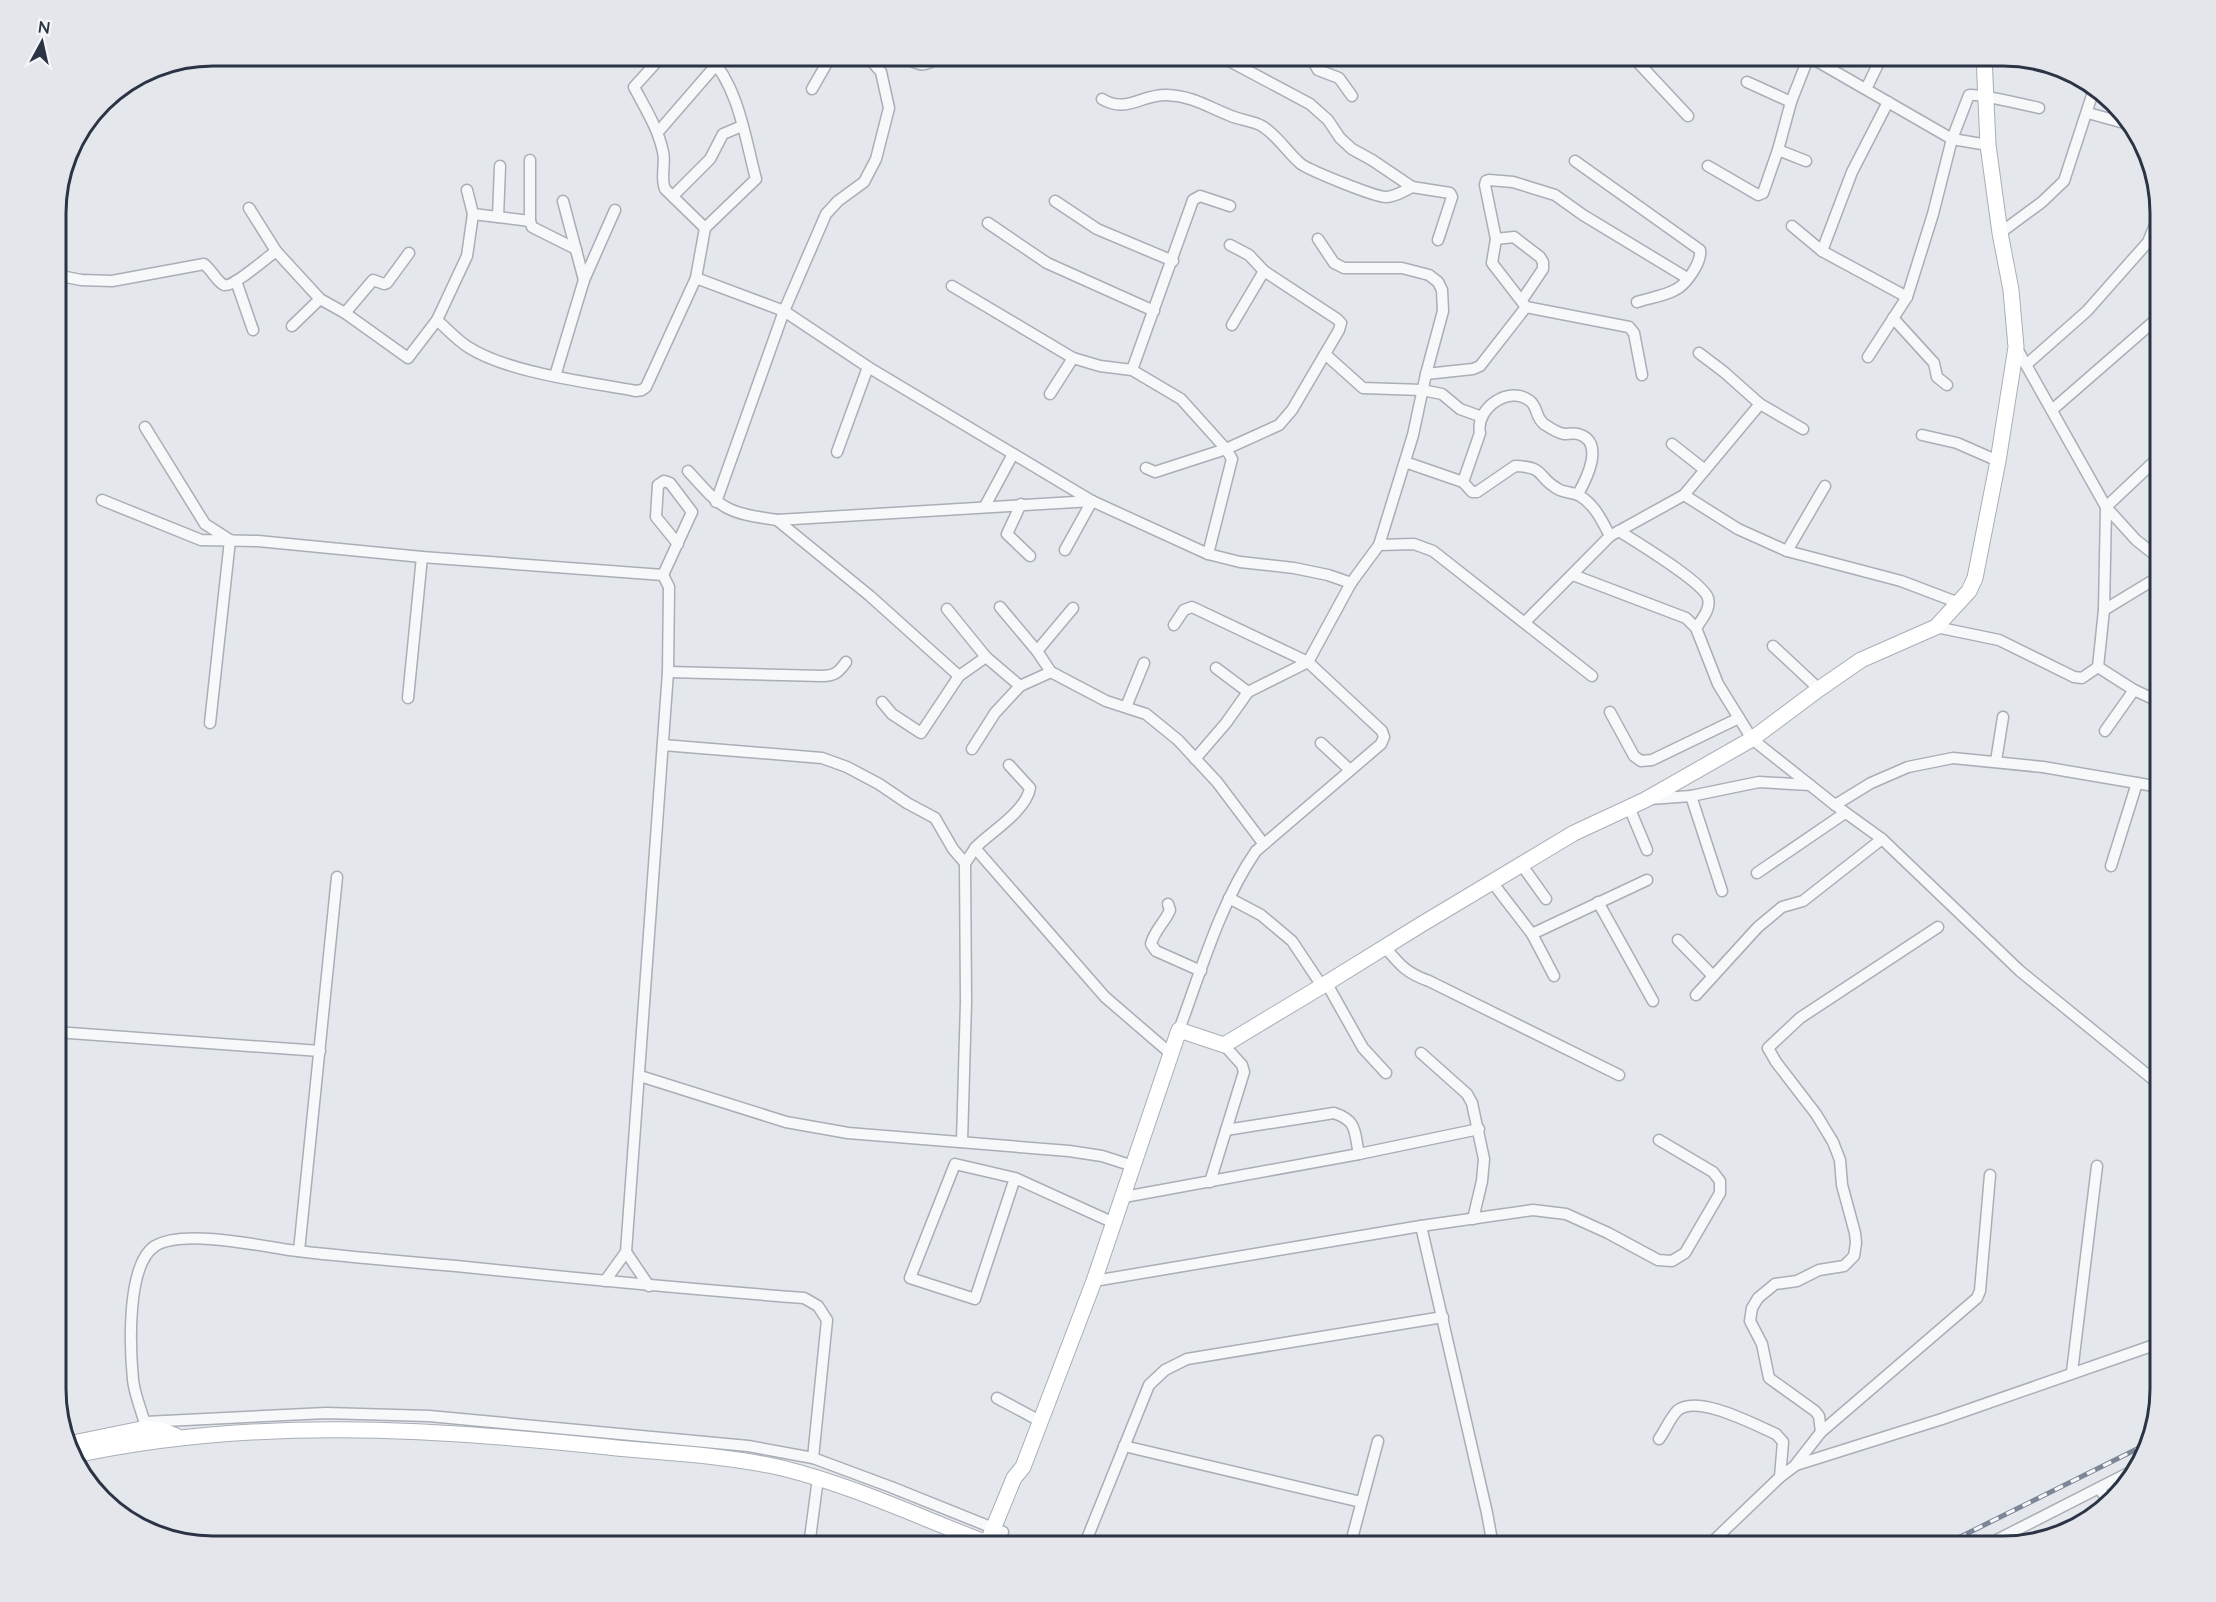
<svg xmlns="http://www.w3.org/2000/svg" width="2216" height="1602" viewBox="0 0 2216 1602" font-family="Lato,sans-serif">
<rect width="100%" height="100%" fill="#e4e7ec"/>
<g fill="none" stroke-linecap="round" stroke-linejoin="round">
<g stroke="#a9aeb7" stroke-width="13">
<g id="minor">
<path d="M 662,56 L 634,87 C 645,108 658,128 663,152 C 666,164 660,177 665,189 L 705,228"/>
<path d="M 709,56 C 739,88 745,138 756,179 L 705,228 L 696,278 L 784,311 L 868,367 L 1092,501 L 1208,554 L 1240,562 L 1294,568 L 1328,575 L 1351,583"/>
<path d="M 900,56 C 920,64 921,70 940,56"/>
<path d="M 1220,56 L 1310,104 L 1328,120 L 1340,138 L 1352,149 L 1372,160 L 1412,187 L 1450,193 L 1452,197 L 1438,240"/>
<path d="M 1310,56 L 1318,70 L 1339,78 L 1352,96"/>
<path d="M 1632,56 L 1688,116"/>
<path d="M 1808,56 L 1952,139 L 1988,145"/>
<path d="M 1747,82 L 1791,102"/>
<path d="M 812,89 L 831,56"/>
<path d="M 1866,89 L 1882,56"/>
<path d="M 1102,99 C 1127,114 1141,94 1167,95 C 1193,96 1208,107 1231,116 C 1241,120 1253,121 1262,126 C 1278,136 1287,152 1301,164 C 1311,171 1375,197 1386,197 C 1395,197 1404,191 1412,187"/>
<path d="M 2088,113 L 2128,124"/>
<path d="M 658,132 L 717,64"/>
<path d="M 1778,150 L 1806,161"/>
<path d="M 530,160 L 530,221 L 532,227 L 576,249"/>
<path d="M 1575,161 L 1700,250 C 1702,262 1686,285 1675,290 C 1664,296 1649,298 1637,302"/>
<path d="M 1708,166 L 1758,195 L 1763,193 L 1778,150 L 1791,102 L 1809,56"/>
<path d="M 674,195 L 710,159 L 723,134 L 742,126"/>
<path d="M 563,201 L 584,280"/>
<path d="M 1055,201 L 1097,229 L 1173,261"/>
<path d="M 249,208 L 276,251 L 320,299 L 345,313 L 408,358 L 437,320 L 467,256 L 473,214 L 467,190"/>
<path d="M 473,214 L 530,221"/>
<path d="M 498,217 L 500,166"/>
<path d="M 988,223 L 1047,263 L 1154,311"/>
<path d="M 1792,226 L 1822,251 L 1907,297"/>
<path d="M 2000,233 L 2042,202 L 2064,181 L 2095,86"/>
<path d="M 1496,239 L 1514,237 L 1540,257 L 1543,262 L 1543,269 L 1522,300"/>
<path d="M 1822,251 L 1852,172 L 1888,102"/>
<path d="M 56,275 L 81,280 L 112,281 L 204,264 C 211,269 217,282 224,285 C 232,288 268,257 276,251"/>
<path d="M 236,281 L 253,330"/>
<path d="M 952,286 L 1073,358 L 1100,366 L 1132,370 L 1181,399 L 1226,449 L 1232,459 L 1208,554"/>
<path d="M 345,313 L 373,280 L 384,284 L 387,283 L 409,253"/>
<path d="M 1893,318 L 1934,363 L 1937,377 L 1947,385"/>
<path d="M 437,320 C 447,329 457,340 468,347 C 508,373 589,382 636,391 L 642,390 L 646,387 L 696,278"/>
<path d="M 1232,325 L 1264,271"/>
<path d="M 292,326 L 320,299"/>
<path d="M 2016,347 L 2106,507 L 2136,540 L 2160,559"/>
<path d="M 1699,353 L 1724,372 L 1760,404 L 1803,429"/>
<path d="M 1325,354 L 1363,388 L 1422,390 L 1442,394 L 1460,409 L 1482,417"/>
<path d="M 1868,357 L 1907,297 L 1933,214 L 1952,139 L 1969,95 C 1977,93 2026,105 2039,108"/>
<path d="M 2027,364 L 2087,311 L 2148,242 L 2160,213"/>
<path d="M 1132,370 L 1193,200 L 1200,196 L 1230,206"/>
<path d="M 1426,374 L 1473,369 L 1480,366 L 1526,307"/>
<path d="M 1642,375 L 1634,333 L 1629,327 L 1526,307 L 1492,263 L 1496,239 L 1485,185 L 1486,181 L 1489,180 L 1513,182 L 1555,195 L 1583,215 L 1687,278"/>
<path d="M 555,376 L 584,280 L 615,210"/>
<path d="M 1050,394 L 1073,358"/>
<path d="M 2052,410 L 2160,316"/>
<path d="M 145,427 L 205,524 L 230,540"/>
<path d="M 1922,435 L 1957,443 L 1998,461"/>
<path d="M 1672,444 L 1705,470"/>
<path d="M 837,452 L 868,367"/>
<path d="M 1405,462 L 1463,482 L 1472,492 L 1477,492 L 1515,466 C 1547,467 1536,477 1558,489 C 1564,493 1574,492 1580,496 C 1595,505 1602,521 1610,536"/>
<path d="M 1146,468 L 1155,472 L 1226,449 L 1279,425 L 1292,410 L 1339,330 L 1341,323 L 1337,319 L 1264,271 L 1249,255 L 1230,245"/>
<path d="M 688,471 C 723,510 724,512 777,520 L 1092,501"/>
<path d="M 1463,482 L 1480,433 C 1475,409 1509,384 1530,401 C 1538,407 1535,417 1544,424 C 1550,428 1557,433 1564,434 C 1569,434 1574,433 1578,434 C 1606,441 1586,480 1578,494"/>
<path d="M 1684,495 L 1738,529 L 1787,551 L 1901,581 L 1959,603"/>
<path d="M 102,500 L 201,540 L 258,541 L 422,557 L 663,575 L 669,587 L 668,672 L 626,1252 L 605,1281"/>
<path d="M 716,502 L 784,311 L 826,214 L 838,201 L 864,182 L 876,159 L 889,108 L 881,72 L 867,56"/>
<path d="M 1021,504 L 1007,534 L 1030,556"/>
<path d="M 985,506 L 1013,454"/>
<path d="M 777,520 L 870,596 L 959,676"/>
<path d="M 1619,531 C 1636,542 1703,582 1708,598 C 1711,609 1702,619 1696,628"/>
<path d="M 1379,545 L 1414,544 L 1433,551 L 1592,676"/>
<path d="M 1065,550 L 1092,501"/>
<path d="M 1787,551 L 1825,486"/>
<path d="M 663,575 L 692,512 L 670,483 L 664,481 L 658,485 L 656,517 L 678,544"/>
<path d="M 1573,575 L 1686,618 L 1696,628 L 1718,684 L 1752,739 L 1835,805 L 1882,839 L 2020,971 L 2160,1085"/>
<path d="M 1000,607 L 1037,651 L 1051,672 L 1106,701 L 1146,714 L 1178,740 L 1217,782 L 1263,843"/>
<path d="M 947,609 L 986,657 L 1020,686"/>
<path d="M 2104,610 L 2160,576"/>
<path d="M 1525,622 L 1610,536 L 1684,495 L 1760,404"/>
<path d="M 1174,625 L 1184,610 L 1192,607 L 1308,662 L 1382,731 L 1384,737 L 1381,744 L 1256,851 C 1220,903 1201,971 1179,1030"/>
<path d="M 1936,627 L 1999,640 L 2074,677 L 2082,678 L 2098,667"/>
<path d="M 1773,646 L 1819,689"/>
<path d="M 1037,651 L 1073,608"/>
<path d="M 2098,667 L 2104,610 L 2106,507 L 2160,456"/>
<path d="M 2098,667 L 2134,690 L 2160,702"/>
<path d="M 1216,668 L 1248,692"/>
<path d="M 668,672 L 822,676 C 835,676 839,672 846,662"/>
<path d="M 408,698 L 422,557"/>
<path d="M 882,702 L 892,714 L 921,733 L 959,676 L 986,657"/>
<path d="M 1126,707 L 1144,663"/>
<path d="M 1610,712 L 1634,756 L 1641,761 L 1652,760 L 1739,718"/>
<path d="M 210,723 L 230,540"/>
<path d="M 2105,731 L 2134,690"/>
<path d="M 1321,743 L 1350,770"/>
<path d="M 663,745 L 822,758 L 847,767 L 879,784 L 907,803 L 935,818 L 953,849 L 965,863 L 966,1002 L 962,1142"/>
<path d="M 972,749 L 995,713 L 1020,686 L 1051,672"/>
<path d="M 1195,759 L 1226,723 L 1248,692 L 1308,662 L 1351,583 L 1379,545 L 1413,435 L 1426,374 L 1443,311 L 1442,290 L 1438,282 L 1429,275 L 1402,268 L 1344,268 L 1334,263 L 1318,239"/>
<path d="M 1996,761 L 2003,717"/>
<path d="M 1691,796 L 1722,891"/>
<path d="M 1650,799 L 1691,796 L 1759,782 L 1810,785"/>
<path d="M 1835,805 L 1871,783 L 1908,767 L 1953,758 L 2043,767 L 2160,787"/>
<path d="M 1629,807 L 1647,850"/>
<path d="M 975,848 L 1105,997 L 1170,1053"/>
<path d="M 965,863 C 969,858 972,852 976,847 C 992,831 1026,811 1030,788 L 1009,765"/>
<path d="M 1521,864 L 1546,899"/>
<path d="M 2111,866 L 2137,783"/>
<path d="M 1757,873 L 1845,813"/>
<path d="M 1492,882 L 1532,934 L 1554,976"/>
<path d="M 1229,898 L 1261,915 L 1292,941 L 1322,986"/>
<path d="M 1598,902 L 1653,1001"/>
<path d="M 1168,904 L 1170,910 C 1165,922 1154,931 1151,944 L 1156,951 L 1201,971"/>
<path d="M 1532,934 L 1647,880"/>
<path d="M 1678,940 L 1713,976"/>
<path d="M 1384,946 C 1400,965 1406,973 1429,981 L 1619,1075"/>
<path d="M 1327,984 L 1363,1048 L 1386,1073"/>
<path d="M 1696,995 L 1758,927 L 1782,907 L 1803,901 L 1882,839"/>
<path d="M 56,1032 L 320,1051"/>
<path d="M 1421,1053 L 1467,1094 L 1472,1103 L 1484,1159 L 1482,1181 L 1473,1219"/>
<path d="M 640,1076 L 786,1122 L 848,1133 L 1069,1151 L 1102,1156 L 1133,1166"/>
<path d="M 1226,1130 L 1334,1113 C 1358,1121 1354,1132 1359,1154"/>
<path d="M 1015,1178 L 975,1299 L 910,1278 L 955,1164 L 1015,1178 L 1114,1223"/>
<path d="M 1210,1182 L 1244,1072 L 1242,1065 L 1224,1045"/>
<path d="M 1124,1197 L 1359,1154 L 1479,1129"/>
<path d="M 1421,1226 L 1487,1513 L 1493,1546"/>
<path d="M 299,1251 L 337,877"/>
<path d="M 626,1252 L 649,1286"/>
<path d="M 1094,1281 L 1421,1226 L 1533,1210 L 1566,1214 L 1608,1233 L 1658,1260 L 1672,1261 L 1685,1253 L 1720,1193 L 1720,1181 L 1713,1172 L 1659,1140"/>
<path d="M 2072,1372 L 2097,1166"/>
<path d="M 997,1398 L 1040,1421"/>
<path d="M 145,1422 L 326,1413 L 429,1416 L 748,1446 L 813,1458 L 891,1487 L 1003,1532"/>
<path d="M 1821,1432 L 1819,1416 L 1815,1411 L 1769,1378 L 1762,1344 L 1750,1321 L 1752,1308 L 1758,1298 L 1775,1284 L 1797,1281 L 1819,1270 L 1844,1266 L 1854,1256 L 1856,1243 L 1855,1233 L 1842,1185 L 1840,1160 L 1833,1142 L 1816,1114 L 1776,1062 L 1768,1048 L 1800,1018 L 1938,927"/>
<path d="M 147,1433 C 144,1415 135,1398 133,1380 C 130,1349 126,1265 155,1246 C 182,1229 257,1245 289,1250 C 345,1257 401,1261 456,1266 C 572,1278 688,1289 804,1298 L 818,1306 L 827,1320 L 813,1458"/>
<path d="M 1659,1439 C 1665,1431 1670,1418 1677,1411 C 1696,1393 1755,1425 1776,1434 L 1783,1442 L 1780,1477"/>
<path d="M 1124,1446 L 1361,1502"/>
<path d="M 1796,1464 L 1821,1432 L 1977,1298 L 1980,1291 L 1990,1175"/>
<path d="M 2099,1488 L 2108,1501"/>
<path d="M 809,1546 L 818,1478"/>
<path d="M 1084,1546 L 1149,1385 L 1165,1370 L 1187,1359 L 1443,1317"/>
<path d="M 1350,1546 L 1378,1441"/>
<path d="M 1708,1546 L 1780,1477 L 1796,1465 L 1942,1419 L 2160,1343"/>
<path d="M 1985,1546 L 2136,1469"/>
</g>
</g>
<g stroke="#a9aeb7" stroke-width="17">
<g id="secondary">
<path d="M 68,1444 L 146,1428 L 161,1430 L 176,1436"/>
<path d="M 71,1456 C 250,1417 428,1428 608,1447 C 665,1453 725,1455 782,1468 C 855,1486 925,1520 995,1546"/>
<path d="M 986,1546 L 1014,1478 L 1023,1467 L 1094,1281 L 1179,1030 L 1224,1045 L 1322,986 L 1422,924 L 1574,833 L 1645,800 L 1752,739 L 1819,689 L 1861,660 L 1936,627 L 1969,591 L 1975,578 L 1998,461 L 2016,347 L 2011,290 L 2000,233 L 1988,145 L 1984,56"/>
</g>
</g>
<use href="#minor" stroke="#f7f8fa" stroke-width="10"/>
<use href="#secondary" stroke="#fff" stroke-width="15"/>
<g stroke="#7d8696" stroke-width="5">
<path id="rail" d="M 1942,1546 L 2151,1442"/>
</g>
<use href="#rail" stroke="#f4f6f9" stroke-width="3" stroke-dasharray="9" stroke-linecap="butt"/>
</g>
<path d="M0 0H2216V1602H0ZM213 66H2003A147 147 0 0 1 2150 213V1389A147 147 0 0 1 2003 1536H213A147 147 0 0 1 66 1389V213A147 147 0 0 1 213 66Z" fill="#e4e6eb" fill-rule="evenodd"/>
<path fill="none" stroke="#2b3445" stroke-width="3" d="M213 66H2003A147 147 0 0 1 2150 213V1389A147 147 0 0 1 2003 1536H213A147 147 0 0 1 66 1389V213A147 147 0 0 1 213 66Z"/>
<g transform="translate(42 42) rotate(8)" stroke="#f4f6f9" stroke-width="4.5" paint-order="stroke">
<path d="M0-4.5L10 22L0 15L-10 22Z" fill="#2b3445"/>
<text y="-9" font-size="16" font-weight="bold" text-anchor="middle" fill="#2b3445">N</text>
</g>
</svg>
